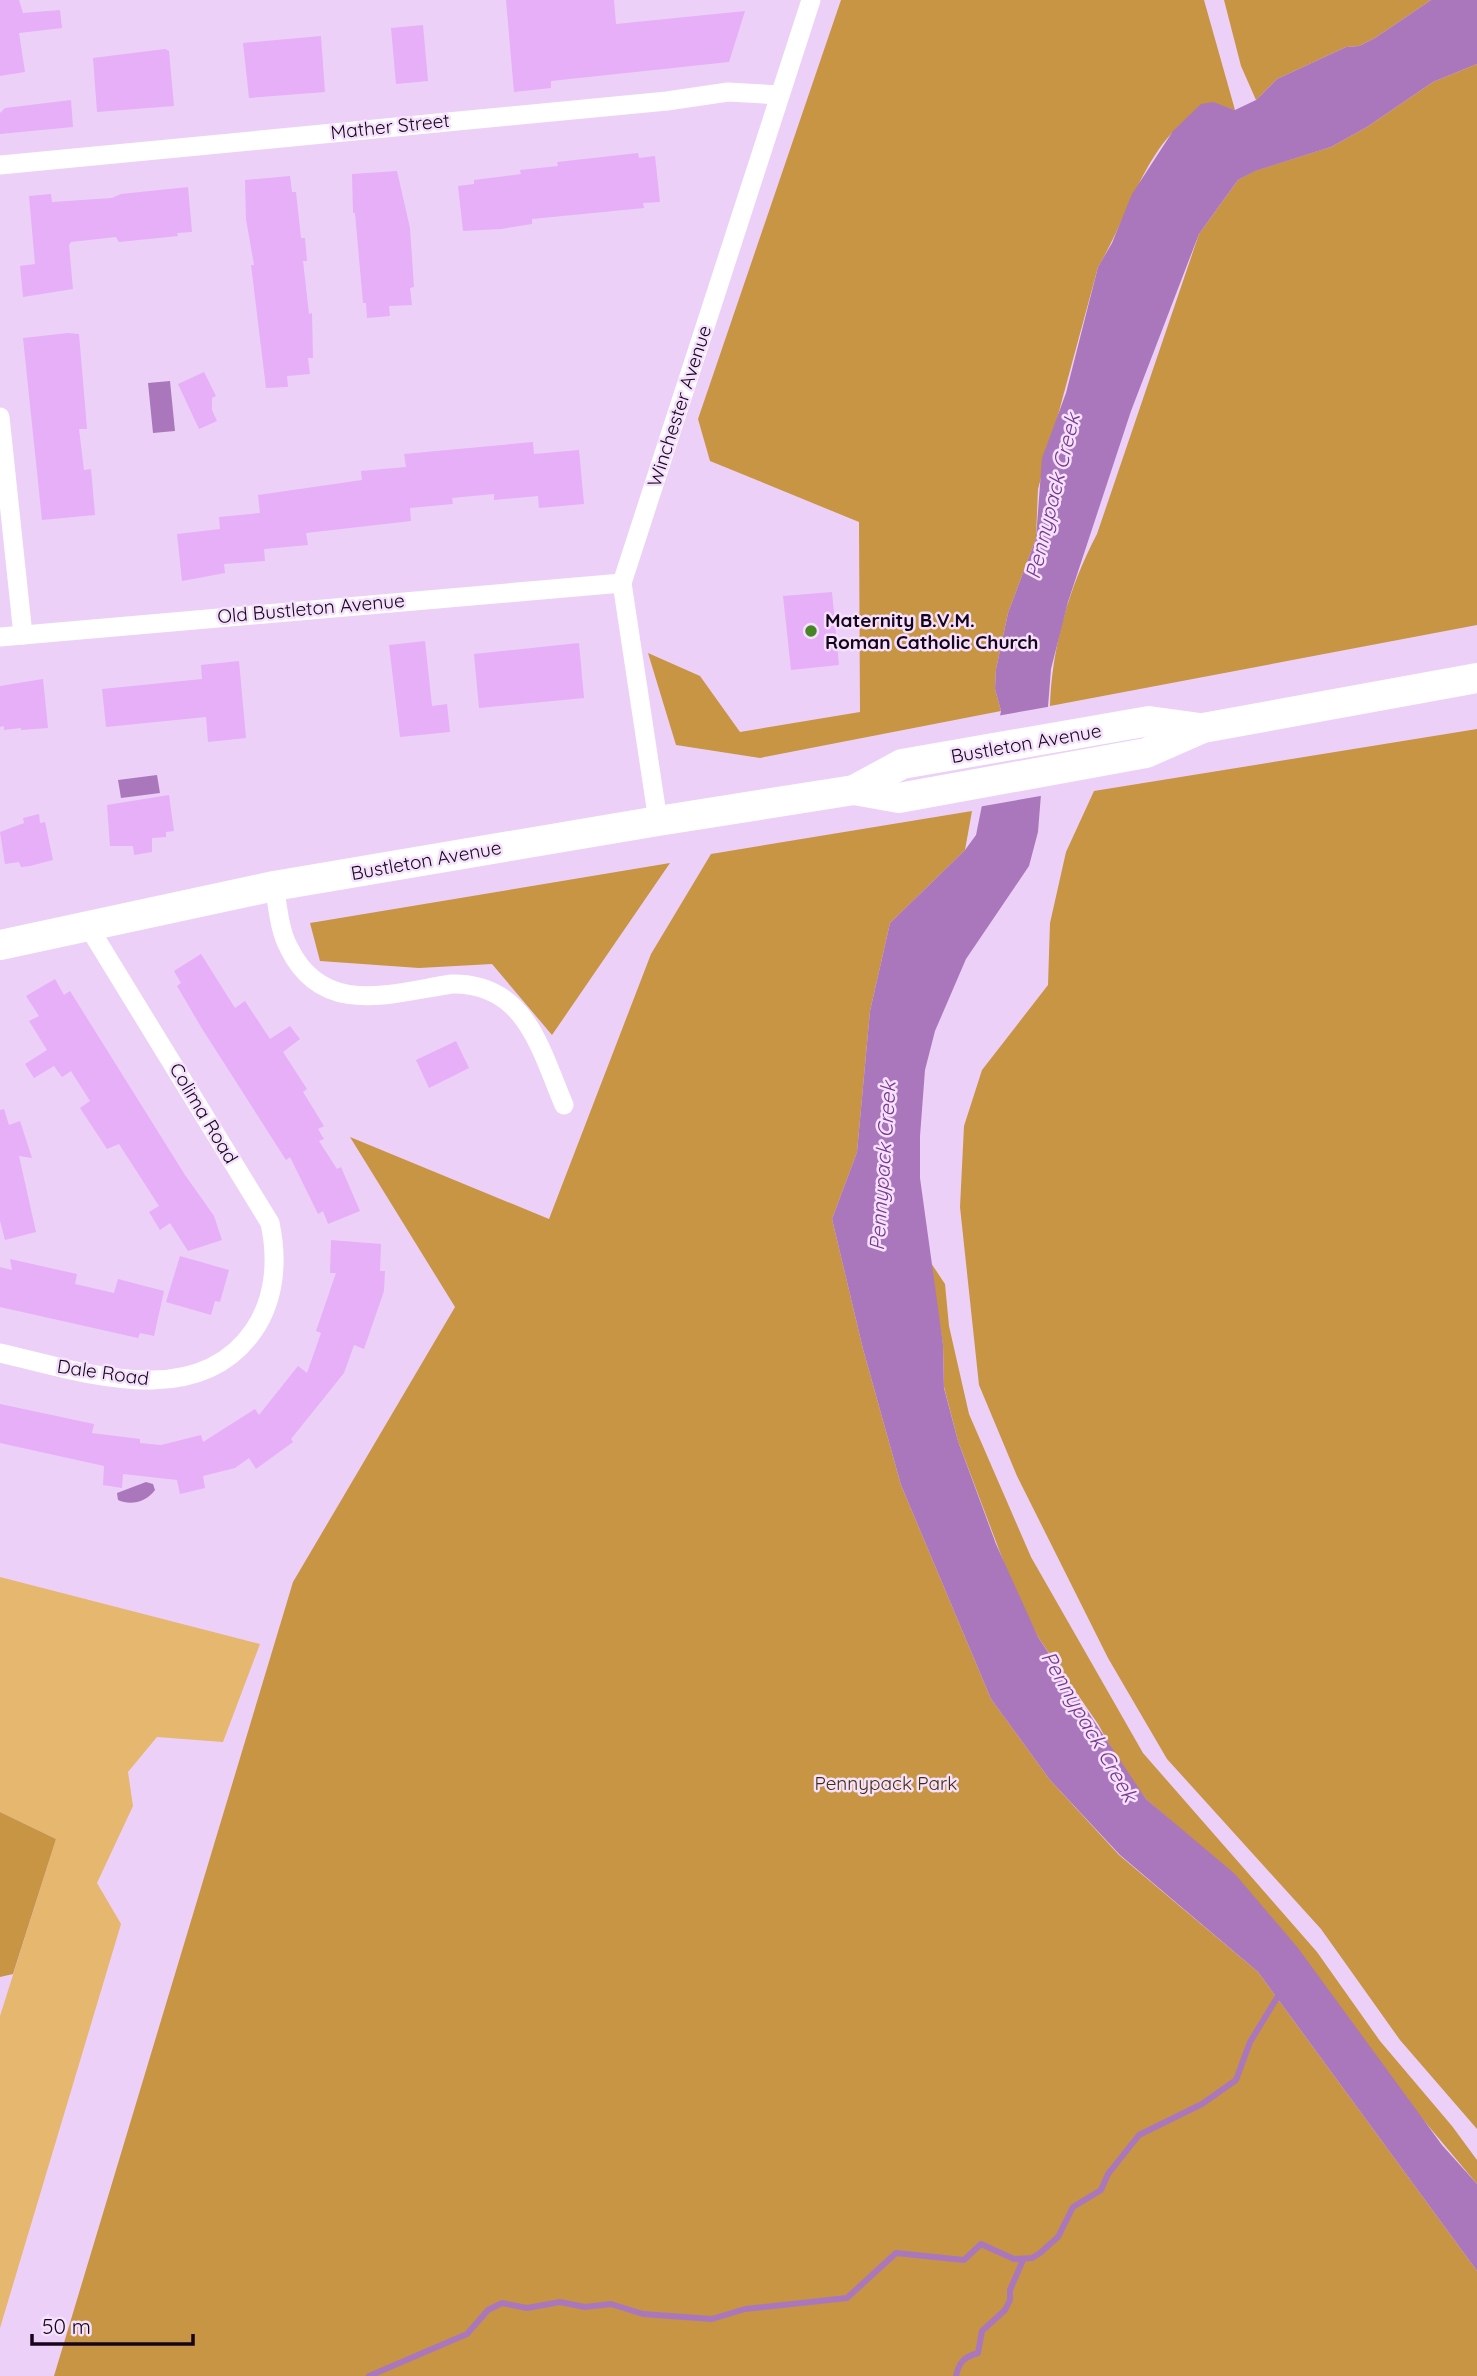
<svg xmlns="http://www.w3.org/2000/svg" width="1477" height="2376" viewBox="0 0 1477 2376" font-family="Quicksand,sans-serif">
<rect width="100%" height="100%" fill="#edd0f7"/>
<path fill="#e5b76f" d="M 0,1577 L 260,1644 L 223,1742 L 157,1737 L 128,1772 L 133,1806 L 97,1883 L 121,1924 L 0,2328 L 0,2016 L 56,1839 L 0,1812 Z"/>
<g fill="#c79543">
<path d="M 841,0 L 1204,0 L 1235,110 L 1213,103 C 1146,133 1133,210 1098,267 L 1038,489 L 1036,538 L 1008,613 L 996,669 L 995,689 L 1001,711 L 760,758 L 676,745 L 648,653 L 700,676 L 740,732 L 860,712 L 859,522 L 710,461 L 698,419 Z"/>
<path d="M 1224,0 L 1431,0 L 1375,38 L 1359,46 L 1346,47 L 1277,79 L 1256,100 L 1241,66 Z"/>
<path d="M 1477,64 L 1477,625 L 1050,706 C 1052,646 1069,587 1097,534 L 1199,234 L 1238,180 L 1254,171 L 1331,147 L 1367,127 L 1433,82 Z"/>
<path d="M 1477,729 L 1477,2129 L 1400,2040 L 1321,1929 L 1167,1759 L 1108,1658 L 1017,1476 L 979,1385 L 960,1207 L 964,1126 L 982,1070 L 1048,985 L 1050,923 L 1066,852 L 1094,791 Z"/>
<path d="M 972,811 L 965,850 L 890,923 L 870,1011 L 857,1152 L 832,1219 L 863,1349 L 901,1485 L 991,1699 L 1050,1780 L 1119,1855 L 1258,1972 L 1477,2271 L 1477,2376 L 54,2376 L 293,1582 L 455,1307 L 350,1137 L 549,1219 L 651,954 L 711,854 Z"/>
<path d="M 670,863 L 552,1035 L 492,964 L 419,968 L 320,961 L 310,923 Z"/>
<path d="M 929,1260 L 945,1284 L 949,1326 L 969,1414 L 1031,1557 L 1143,1753 L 1317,1952 L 1380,2041 L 1452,2126 L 1477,2160 L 1477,2184 L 1178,1827 L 1146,1799 L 1119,1762 L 1098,1724 L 1038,1637 L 1015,1592 L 958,1441 L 944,1387 L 943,1344 Z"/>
<path d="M 0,1812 L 56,1839 L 13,1974 L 0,1977 Z"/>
</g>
<g fill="#ab77bc">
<path d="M 1431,0 L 1477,0 L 1477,64 L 1433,82 L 1367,127 L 1331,147 L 1255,171 L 1238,180 L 1199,234 L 1131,411 L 1068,602 L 1051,669 L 1038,832 L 1029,866 L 966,959 L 935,1031 L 925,1070 L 920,1136 L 920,1178 L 943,1344 L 944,1388 L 958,1441 L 996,1544 L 1038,1637 L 1146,1799 L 1235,1874 L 1298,1948 L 1442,2145 L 1477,2184 L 1477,2271 L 1258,1972 L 1120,1855 L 1050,1780 L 991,1699 L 901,1485 L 863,1349 L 832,1219 L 857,1152 L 870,1011 L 890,923 L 965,850 L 976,835 L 1001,711 L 995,689 L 996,669 L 1008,613 L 1036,538 L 1042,458 L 1066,393 L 1098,267 L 1112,243 L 1132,194 L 1173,131 L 1201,104 L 1213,102 L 1235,110 L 1256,100 L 1277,79 L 1346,47 L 1359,46 L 1375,38 Z"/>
<path d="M 170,381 L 175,431 L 153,433 L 148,383 Z"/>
<path d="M 157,775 L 160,793 L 121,798 L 118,780 Z"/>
<path d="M 146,1482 L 153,1484 L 155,1490 C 146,1502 131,1506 118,1500 L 117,1493 Z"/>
</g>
<path fill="#edd0f7" d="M 1053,706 L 1046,795 L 978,807 L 997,716 Z"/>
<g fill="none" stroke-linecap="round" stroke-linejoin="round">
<g stroke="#ab77bc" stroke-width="6">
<path d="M 369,2376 L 467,2334 L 488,2310 L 502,2303 L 527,2308 L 560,2302 L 585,2307 L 611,2304 L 643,2314 L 712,2319 L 745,2309 L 847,2298 L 896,2253 L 964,2260 L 981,2244 L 1014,2259 L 1032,2258 L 1040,2253 L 1058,2237 L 1073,2207 L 1101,2190 L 1108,2174 L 1139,2135 L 1202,2104 L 1236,2080 L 1250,2042 L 1280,1993"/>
<path d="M 956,2376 C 959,2362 964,2357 978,2353 L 982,2331 L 1005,2310 L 1010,2300 L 1010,2290 L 1023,2260"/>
</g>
</g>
<g fill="#e6aff8">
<path d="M 0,0 L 19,0 L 23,13 L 60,10 L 62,28 L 19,33 L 25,72 L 0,76 Z"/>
<path d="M 506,0 L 614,0 L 616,24 L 745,11 L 729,62 L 551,81 L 551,88 L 514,92 Z"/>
<path d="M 423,25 L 428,81 L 396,84 L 391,28 Z"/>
<path d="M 321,36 L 325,92 L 249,98 L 243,43 Z"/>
<path d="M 165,49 L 169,51 L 174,106 L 97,112 L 93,58 Z"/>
<path d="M 71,100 L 73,127 L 0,134 L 0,113 L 5,108 Z"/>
<path d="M 638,153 L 639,158 L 655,156 L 660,202 L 643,203 L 644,208 L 532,219 L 532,224 L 501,229 L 463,231 L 458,186 L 474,184 L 474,180 L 521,174 L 520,170 L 558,166 L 557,162 Z"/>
<path d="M 397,171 L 410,228 L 414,287 L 410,288 L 412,305 L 389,306 L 390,316 L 367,318 L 366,303 L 363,303 L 355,213 L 353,213 L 352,174 Z"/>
<path d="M 290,176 L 292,192 L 296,192 L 301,238 L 305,238 L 307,261 L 303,261 L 309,314 L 312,313 L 313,358 L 308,358 L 310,374 L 287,376 L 288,387 L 266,388 L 251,265 L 254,265 L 246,219 L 245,180 Z"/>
<path d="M 188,187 L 192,232 L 177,233 L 178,236 L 119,242 L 116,237 L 71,242 L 69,245 L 73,289 L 23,297 L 20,266 L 35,264 L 29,196 L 51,194 L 52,202 L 112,198 L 121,194 Z"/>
<path d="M 68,333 L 79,334 L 87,429 L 79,429 L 84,470 L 91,469 L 95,515 L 42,520 L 23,338 Z"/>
<path d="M 204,372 L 216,396 L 212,398 L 212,410 L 217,421 L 199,429 L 178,384 Z"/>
<path d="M 533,442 L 534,454 L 579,450 L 584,504 L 539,508 L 538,496 L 494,500 L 494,494 L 452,498 L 453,504 L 410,508 L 411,521 L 306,533 L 308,545 L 264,549 L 265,561 L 224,564 L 225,573 L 182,581 L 177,534 L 220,529 L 219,517 L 260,513 L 258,495 L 362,480 L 361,471 L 406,467 L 404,454 Z"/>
<path d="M 832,592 L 839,665 L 791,670 L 783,596 Z"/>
<path d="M 425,641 L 432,706 L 447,704 L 450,732 L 400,737 L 389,645 Z"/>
<path d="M 579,643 L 584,698 L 479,708 L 474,654 Z"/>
<path d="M 239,661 L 246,738 L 208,742 L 206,717 L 106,727 L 102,689 L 202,679 L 201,665 Z"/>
<path d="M 43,679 L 48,728 L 21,730 L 21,728 L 4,730 L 4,726 L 0,727 L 0,686 Z"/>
<path d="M 169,795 L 174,831 L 166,832 L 166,837 L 152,838 L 152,852 L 134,855 L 133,846 L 110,846 L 107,805 Z"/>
<path d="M 39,814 L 40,823 L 45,822 L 53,860 L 30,866 L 21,867 L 19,862 L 5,864 L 0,832 L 24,823 L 23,818 Z"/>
<path d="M 201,954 L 235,1008 L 245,1001 L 270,1039 L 290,1026 L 300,1039 L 283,1052 L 307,1089 L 303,1092 L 324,1126 L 318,1129 L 324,1139 L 319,1141 L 337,1169 L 341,1167 L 360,1211 L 328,1224 L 323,1211 L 318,1214 L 290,1157 L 286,1160 L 201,1027 L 177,986 L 181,983 L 174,971 Z"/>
<path d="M 55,979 L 64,995 L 70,991 L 185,1175 L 214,1216 L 222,1240 L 188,1251 L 170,1223 L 160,1230 L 149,1212 L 159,1206 L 119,1144 L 107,1149 L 80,1108 L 90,1101 L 71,1071 L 62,1077 L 54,1066 L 34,1078 L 25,1064 L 47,1050 L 29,1021 L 39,1016 L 26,996 Z"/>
<path d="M 456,1041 L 469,1068 L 429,1088 L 416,1060 Z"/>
<path d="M 4,1109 L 9,1125 L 20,1121 L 32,1158 L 19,1156 L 36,1232 L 5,1240 L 0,1221 L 0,1110 Z"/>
<path d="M 331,1240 L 381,1244 L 380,1271 L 385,1271 L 384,1291 L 364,1349 L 354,1345 L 344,1373 L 291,1439 L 293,1442 L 256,1469 L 249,1458 L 235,1468 L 203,1476 L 205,1488 L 180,1494 L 177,1480 L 123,1474 L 122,1488 L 103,1485 L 104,1466 L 0,1443 L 0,1404 L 94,1424 L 92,1433 L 140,1439 L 140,1443 L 161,1445 L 201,1435 L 203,1442 L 255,1409 L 259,1415 L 298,1366 L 307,1373 L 321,1333 L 316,1331 L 336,1273 L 330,1273 Z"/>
<path d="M 180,1256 L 229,1270 L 220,1302 L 215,1301 L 211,1315 L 166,1302 Z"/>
<path d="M 10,1259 L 77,1274 L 75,1284 L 114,1293 L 118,1279 L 164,1291 L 154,1336 L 140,1333 L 138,1338 L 0,1307 L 0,1267 L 12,1270 Z"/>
</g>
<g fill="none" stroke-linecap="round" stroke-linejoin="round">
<g stroke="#fff" stroke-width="19">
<path d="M 0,165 L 667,101 L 728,92 L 780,95"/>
<path d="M 0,417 L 23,635"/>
<path d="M 0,637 L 622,583"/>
<path d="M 658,821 L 622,583 L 811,0"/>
<path d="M 274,886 C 278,906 279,930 289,948 C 323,1018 391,993 452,984 C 526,983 540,1049 564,1105"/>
<path d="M 0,1353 C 80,1371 197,1414 254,1330 C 275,1299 278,1260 270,1223 L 88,926"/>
</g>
<g stroke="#fff" stroke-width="30">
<path d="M 854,790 L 902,764 L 1149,721 L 1200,728"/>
<path d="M 0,945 L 274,886 L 658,821 L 854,790 L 899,798 L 1146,753 L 1203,728 L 1477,678"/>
</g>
</g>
<circle fill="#458526" stroke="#f5e1fc" stroke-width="2.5" cx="811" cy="631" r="7"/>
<g text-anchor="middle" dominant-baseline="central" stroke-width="5" stroke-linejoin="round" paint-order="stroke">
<g font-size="19" fill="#16051b" stroke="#f5e1fc">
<text transform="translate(390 126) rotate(-6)">Mather Street</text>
<text transform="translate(679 406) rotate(-72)">Winchester Avenue</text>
<text transform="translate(311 608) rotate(-5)">Old Bustleton Avenue</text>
<text transform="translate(1026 743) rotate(-10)">Bustleton Avenue</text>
<text transform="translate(426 860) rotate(-10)">Bustleton Avenue</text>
<text transform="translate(204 1113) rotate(59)">Colima Road</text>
<text transform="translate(103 1372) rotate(8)">Dale Road</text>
</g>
<g font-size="19" font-weight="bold" fill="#16051b" stroke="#f5e1fc" text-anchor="start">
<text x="825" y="620">Maternity B.V.M.<tspan x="825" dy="22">Roman Catholic Church</tspan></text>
</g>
<g font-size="19" fill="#432e09" stroke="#f5e1fc">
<text x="886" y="1783">Pennypack Park</text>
</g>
<g font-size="21" font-style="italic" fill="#77378c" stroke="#f5e1fc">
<text transform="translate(1052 496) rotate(-76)">Pennypack Creek</text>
<text transform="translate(882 1166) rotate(-86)">Pennypack Creek</text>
<text transform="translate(1090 1726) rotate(60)">Pennypack Creek</text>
</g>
</g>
<path d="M32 2334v10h161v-10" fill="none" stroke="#16051b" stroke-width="3.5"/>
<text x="42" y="2334" font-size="21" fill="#16051b" stroke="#f5e1fc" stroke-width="5" paint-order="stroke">50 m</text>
</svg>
